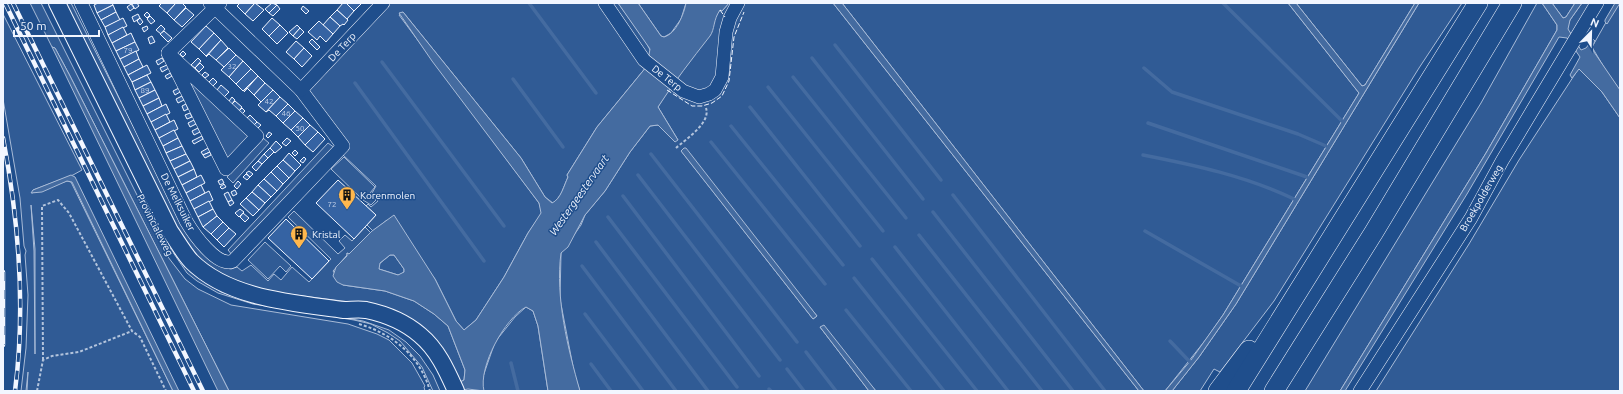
<svg xmlns="http://www.w3.org/2000/svg" width="1623" height="394" viewBox="0 0 1623 394" font-family="Ubuntu,sans-serif">
<rect width="100%" height="100%" fill="#1f4e8c"/>
<g fill="#305b95" stroke="#a8bbd7" fill-rule="evenodd">
<path d="M 30,3 L 41,3 L 168,257 L 185,279 L 198,289 L 231,305 L 348,324 L 377,334 L 389,340 L 412,363 L 425,386 L 424,387 L 425,391 L 229,391 L 69,74 L 55,48 L 52,47 Z"/>
<path d="M 64,3 L 71,3 L 180,219 L 226,268 L 231,269 L 237,267 L 242,271 L 251,265 L 268,281 L 274,274 L 281,280 L 292,267 L 309,282 L 331,259 L 288,217 L 294,211 L 338,254 L 345,248 L 339,241 L 345,235 L 352,241 L 365,227 L 371,233 L 349,254 L 347,253 L 347,255 L 333,271 L 343,285 L 385,291 L 414,301 L 434,314 L 448,326 L 465,370 L 464,380 L 460,382 L 457,374 L 373,305 L 280,293 L 236,283 L 201,261 L 179,234 Z"/>
<path d="M 389,3 L 602,3 L 647,66 L 597,127 L 567,175 L 568,177 L 561,194 L 555,202 L 553,203 L 545,197 L 521,158 L 403,12 L 399,15 L 539,203 L 542,213 L 528,233 L 504,277 L 476,320 L 464,330 L 456,321 L 435,279 L 387,220 L 373,231 L 367,225 L 376,215 L 366,206 L 368,204 L 371,207 L 378,201 L 372,193 L 376,186 L 343,155 L 309,90 Z"/>
<path d="M 609,3 L 618,3 L 646,42 L 651,52 L 649,57 Z"/>
<path d="M 638,3 L 686,3 L 681,19 L 671,33 L 664,37 L 661,36 Z"/>
<path d="M 729,3 L 735,3 L 718,81 L 700,94 L 675,81 L 711,33 L 714,19 L 720,10 L 722,11 Z"/>
<path d="M 741,3 L 833,3 L 1139,391 L 876,391 L 820,327 L 869,391 L 580,391 L 575,377 L 560,299 L 561,253 L 581,225 L 585,215 L 605,191 L 630,152 L 650,126 L 658,125 L 678,140 L 658,107 L 671,86 L 712,95 L 728,34 ZM 682,150 L 817,316 L 813,319 L 682,152 Z"/>
<path d="M 842,3 L 1288,3 L 1359,93 L 1223,315 L 1207,338 L 1165,391 L 1144,391 Z"/>
<path d="M 1296,3 L 1415,3 L 1365,85 L 1362,86 Z"/>
<path d="M 1419,3 L 1462,3 L 1419,68 L 1274,301 L 1220,372 L 1214,369 L 1200,391 L 1172,391 L 1199,357 L 1236,304 Z"/>
<path d="M 1537,3 L 1542,3 L 1557,25 L 1557,30 L 1486,153 L 1340,391 L 1305,391 L 1481,103 Z"/>
<path d="M 1552,3 L 1575,3 L 1566,17 L 1563,18 Z"/>
<path d="M 1582,3 L 1592,3 L 1571,34 L 1567,29 L 1570,20 Z"/>
<path d="M 1617,3 L 1620,3 L 1620,90 L 1608,74 L 1592,47 Z"/>
<path d="M 3,14 L 82,170 L 73,175 L 33,190 L 32,193 L 67,181 L 71,182 L 173,391 L 27,391 L 28,372 L 26,391 L 21,391 L 26,348 L 28,295 L 25,255 L 26,251 L 24,246 L 20,198 L 3,99 Z"/>
<path d="M 1579,68 L 1602,92 L 1620,118 L 1620,391 L 1376,391 L 1469,244 L 1519,160 Z"/>
<path d="M 191,83 L 248,135 L 247,138 L 229,158 L 225,157 L 190,86 Z"/>
<path d="M 263,138 L 269,143 L 233,183 L 227,177 Z"/>
<path d="M 328,143 L 335,148 L 233,256 L 228,250 Z"/>
<path d="M 344,157 L 375,187 L 370,193 L 376,200 L 371,205 L 363,200 L 331,169 Z"/>
<path d="M 165,236 L 175,253 L 186,267 L 200,279 L 221,292 L 250,302 L 363,321 L 389,330 L 406,342 L 420,356 L 433,375 L 440,391 L 433,391 L 422,367 L 400,341 L 388,333 L 371,324 L 354,320 L 253,304 L 218,293 L 197,281 L 187,273 L 166,242 L 163,237 Z"/>
<path d="M 265,242 L 291,266 L 286,272 L 280,266 L 268,279 L 248,260 Z"/>
<path d="M 390,255 L 394,255 L 404,269 L 404,272 L 401,274 L 398,275 L 379,269 L 378,265 Z"/>
<path d="M 526,307 L 533,311 L 538,326 L 548,391 L 478,391 L 495,342 L 515,317 Z"/>
</g>
<g fill="#446ba0" stroke="#a8bbd7" fill-rule="evenodd">
<path d="M 618,3 L 638,3 L 661,36 L 664,37 C 676,34 684,14 686,3 L 729,3 L 722,11 L 720,10 C 713,20 715,29 710,36 C 692,59 674,82 658,107 L 678,140 L 675,142 L 658,125 L 650,126 L 630,152 L 605,191 L 585,215 L 568,247 L 561,253 C 555,297 568,349 580,391 L 548,391 L 538,326 L 533,311 L 526,307 C 505,318 478,367 484,391 L 468,389 L 463,390 L 460,382 L 464,380 L 465,370 L 448,326 L 434,314 L 414,301 L 385,291 L 343,285 L 337,282 L 333,276 L 336,267 L 347,256 L 347,253 L 349,254 L 372,231 L 394,215 L 435,279 L 456,321 L 464,330 L 476,320 L 504,277 L 528,233 L 541,213 L 539,203 L 432,61 L 399,13 L 403,12 L 521,158 L 545,197 L 552,203 C 561,199 564,185 568,177 L 567,175 L 597,127 L 647,66 L 650,49 ZM 390,255 L 394,255 L 404,269 L 404,272 L 398,275 L 379,269 L 380,263 Z"/>
<path d="M 833,3 L 842,3 L 1144,391 L 1139,391 Z"/>
<path d="M 1288,3 L 1296,3 L 1362,86 L 1365,85 L 1415,3 L 1419,3 L 1236,304 L 1199,357 L 1172,391 L 1165,391 L 1191,360 L 1223,315 L 1359,93 Z"/>
<path d="M 1542,3 L 1552,3 L 1563,18 L 1566,17 L 1575,3 L 1582,3 L 1570,20 L 1568,29 L 1581,50 L 1586,48 L 1593,39 L 1595,41 L 1592,47 L 1594,52 L 1620,90 L 1620,118 L 1602,92 L 1579,69 L 1572,78 L 1570,75 L 1580,57 L 1567,38 L 1559,37 L 1467,194 L 1345,391 L 1340,391 L 1486,153 L 1557,30 L 1557,25 Z"/>
<path d="M 1615,3 L 1620,3 L 1607,24 L 1605,22 L 1605,20 Z"/>
<path d="M 52,47 L 55,48 L 69,74 L 229,391 L 218,391 Z"/>
<path d="M 684,148 L 686,148 L 817,316 L 813,319 L 681,151 Z"/>
<path d="M 71,175 L 75,177 L 179,391 L 173,391 L 72,182 L 67,181 L 42,192 L 31,193 L 33,190 Z"/>
<path d="M 31,205 L 35,249 L 35,354 L 34,251 Z"/>
<path d="M 824,325 L 876,391 L 869,391 L 820,327 Z"/>
</g>
<g fill="none" stroke-linecap="round" stroke-linejoin="round">
<g stroke="#446ba0" stroke-width="3.5">
<path d="M 529,3 L 596,93"/>
<path d="M 1223,3 L 1342,121"/>
<path d="M 835,45 L 941,180"/>
<path d="M 812,58 L 923,199"/>
<path d="M 382,62 L 504,226"/>
<path d="M 1144,68 L 1172,92 L 1298,134 L 1326,146"/>
<path d="M 793,77 L 906,218"/>
<path d="M 513,79 L 563,147"/>
<path d="M 355,83 L 484,261"/>
<path d="M 768,87 L 883,231"/>
<path d="M 750,107 L 860,246"/>
<path d="M 1148,123 L 1307,177"/>
<path d="M 731,126 L 843,265"/>
<path d="M 711,142 L 825,284"/>
<path d="M 651,154 L 797,342"/>
<path d="M 1143,155 C 1194,165 1246,176 1294,199"/>
<path d="M 638,175 L 780,360"/>
<path d="M 953,195 L 1105,391"/>
<path d="M 623,196 L 759,376"/>
<path d="M 933,212 L 1073,391"/>
<path d="M 608,217 L 737,387"/>
<path d="M 1145,231 L 1241,286"/>
<path d="M 919,235 L 1042,391"/>
<path d="M 596,242 L 708,391"/>
<path d="M 895,247 L 1008,391"/>
<path d="M 872,259 L 977,391"/>
<path d="M 582,266 L 676,391"/>
<path d="M 854,278 L 944,391"/>
<path d="M 846,310 L 911,391"/>
<path d="M 585,314 L 643,391"/>
<path d="M 1170,341 L 1190,362"/>
<path d="M 806,352 L 836,391"/>
<path d="M 511,363 L 518,391"/>
<path d="M 591,364 L 611,391"/>
<path d="M 787,369 L 804,391"/>
<path d="M 769,389 L 771,391"/>
</g>
</g>
<g fill="#3563a3" stroke="#f2f6ff">
<path d="M 98,3 L 112,3 L 113,5 L 97,13 L 94,5 Z"/>
<path d="M 133,3 L 137,3 L 139,6 L 135,9 L 132,4 Z"/>
<path d="M 162,3 L 176,3 L 167,13 L 159,6 Z"/>
<path d="M 176,3 L 182,3 L 186,7 L 174,20 L 167,13 Z"/>
<path d="M 240,3 L 255,3 L 245,14 L 237,6 Z"/>
<path d="M 255,3 L 264,10 L 253,21 L 245,14 Z"/>
<path d="M 272,3 L 277,5 L 269,13 L 265,9 Z"/>
<path d="M 343,3 L 346,3 L 354,11 L 347,19 L 337,10 Z"/>
<path d="M 346,3 L 361,3 L 361,4 L 354,11 Z"/>
<path d="M 131,4 L 134,8 L 130,11 L 127,7 Z"/>
<path d="M 113,5 L 116,12 L 101,20 L 97,13 Z"/>
<path d="M 277,5 L 280,9 L 273,16 L 269,13 Z"/>
<path d="M 303,6 L 309,11 L 306,14 L 301,9 Z"/>
<path d="M 186,8 L 194,15 L 182,27 L 174,20 Z"/>
<path d="M 337,10 L 348,20 L 344,25 L 343,24 L 340,26 L 330,17 Z"/>
<path d="M 116,12 L 120,20 L 105,27 L 101,20 Z"/>
<path d="M 147,12 L 150,15 L 147,18 L 144,15 Z"/>
<path d="M 138,14 L 140,18 L 134,22 L 132,17 Z"/>
<path d="M 150,16 L 155,21 L 151,24 L 147,19 Z"/>
<path d="M 330,17 L 340,26 L 333,34 L 323,25 Z"/>
<path d="M 123,18 L 127,26 L 108,35 L 105,27 Z"/>
<path d="M 140,18 L 143,22 L 140,25 L 137,21 Z"/>
<path d="M 272,18 L 280,25 L 269,36 L 262,29 Z"/>
<path d="M 319,21 L 333,34 L 326,42 L 320,36 L 317,40 L 308,32 Z"/>
<path d="M 161,25 L 165,29 L 161,34 L 156,30 Z"/>
<path d="M 280,25 L 288,33 L 277,44 L 269,36 Z"/>
<path d="M 297,25 L 300,28 L 293,36 L 289,32 Z"/>
<path d="M 147,26 L 148,29 L 144,32 L 142,28 Z"/>
<path d="M 206,26 L 214,33 L 199,49 L 191,42 Z"/>
<path d="M 123,27 L 127,35 L 112,43 L 108,35 Z"/>
<path d="M 300,28 L 304,32 L 297,39 L 293,36 Z"/>
<path d="M 164,31 L 172,38 L 168,42 L 160,34 Z"/>
<path d="M 131,33 L 135,42 L 116,51 L 112,43 Z"/>
<path d="M 214,33 L 221,40 L 206,56 L 199,49 Z"/>
<path d="M 152,36 L 155,42 L 150,44 L 148,38 Z"/>
<path d="M 312,39 L 320,47 L 317,50 L 309,42 Z"/>
<path d="M 221,40 L 228,48 L 216,60 L 209,54 L 206,57 Z"/>
<path d="M 296,41 L 304,48 L 294,59 L 286,52 Z"/>
<path d="M 135,42 L 139,50 L 120,59 L 116,51 Z"/>
<path d="M 229,48 L 236,55 L 221,70 L 224,67 L 216,60 Z"/>
<path d="M 304,48 L 312,56 L 302,67 L 294,59 Z"/>
<path d="M 136,51 L 139,59 L 124,67 L 120,59 Z"/>
<path d="M 183,51 L 186,54 L 183,57 L 180,54 Z"/>
<path d="M 236,55 L 243,61 L 229,77 L 221,70 Z"/>
<path d="M 162,58 L 164,61 L 158,65 L 156,61 Z"/>
<path d="M 198,58 L 201,61 L 195,68 L 191,65 Z"/>
<path d="M 139,59 L 143,67 L 128,75 L 124,67 Z"/>
<path d="M 243,61 L 251,69 L 236,84 L 229,77 Z"/>
<path d="M 200,63 L 204,67 L 199,72 L 195,68 Z"/>
<path d="M 147,65 L 151,73 L 132,82 L 128,75 Z"/>
<path d="M 167,65 L 169,68 L 162,72 L 160,68 Z"/>
<path d="M 251,69 L 258,76 L 243,91 L 236,84 Z"/>
<path d="M 205,72 L 209,75 L 205,78 L 202,75 Z"/>
<path d="M 170,73 L 172,76 L 167,79 L 165,76 Z"/>
<path d="M 147,75 L 151,82 L 135,90 L 132,82 Z"/>
<path d="M 258,76 L 265,83 L 254,95 L 247,88 L 244,92 Z"/>
<path d="M 213,78 L 217,82 L 213,86 L 209,82 Z"/>
<path d="M 151,82 L 155,90 L 139,98 L 135,90 Z"/>
<path d="M 265,83 L 273,90 L 258,105 L 261,102 L 254,95 Z"/>
<path d="M 221,85 L 229,92 L 224,97 L 217,90 Z"/>
<path d="M 179,88 L 180,92 L 175,95 L 173,91 Z"/>
<path d="M 155,90 L 159,98 L 143,106 L 139,98 Z"/>
<path d="M 273,90 L 280,97 L 266,112 L 258,105 Z"/>
<path d="M 182,96 L 184,100 L 178,103 L 176,99 Z"/>
<path d="M 232,97 L 235,100 L 232,104 L 229,101 Z"/>
<path d="M 280,97 L 288,104 L 276,116 L 269,110 L 266,112 Z"/>
<path d="M 159,98 L 162,106 L 147,114 L 143,106 Z"/>
<path d="M 235,101 L 242,107 L 239,111 L 232,104 Z"/>
<path d="M 166,104 L 170,113 L 151,122 L 147,114 Z"/>
<path d="M 186,104 L 188,109 L 184,111 L 182,106 Z"/>
<path d="M 288,104 L 295,111 L 283,123 L 276,116 Z"/>
<path d="M 242,108 L 245,111 L 242,114 L 239,111 Z"/>
<path d="M 295,111 L 303,118 L 291,130 L 283,123 Z"/>
<path d="M 190,113 L 192,117 L 187,119 L 185,115 Z"/>
<path d="M 166,114 L 170,122 L 155,130 L 151,122 Z"/>
<path d="M 250,115 L 257,122 L 254,125 L 247,118 Z"/>
<path d="M 303,118 L 310,125 L 298,137 L 291,130 Z"/>
<path d="M 174,120 L 178,129 L 159,138 L 155,130 Z"/>
<path d="M 194,120 L 196,124 L 190,127 L 188,123 Z"/>
<path d="M 257,122 L 261,125 L 258,128 L 254,125 Z"/>
<path d="M 310,125 L 318,132 L 305,145 L 298,137 Z"/>
<path d="M 198,128 L 200,132 L 194,135 L 192,131 Z"/>
<path d="M 174,130 L 178,138 L 163,146 L 159,138 Z"/>
<path d="M 269,132 L 272,134 L 268,138 L 266,136 Z"/>
<path d="M 318,132 L 325,139 L 313,152 L 305,145 Z"/>
<path d="M 202,136 L 203,139 L 194,144 L 192,141 Z"/>
<path d="M 178,138 L 182,146 L 166,153 L 163,146 Z"/>
<path d="M 287,138 L 291,141 L 286,146 L 282,143 Z"/>
<path d="M 276,141 L 282,147 L 275,153 L 270,148 Z"/>
<path d="M 182,146 L 186,154 L 170,161 L 166,153 Z"/>
<path d="M 208,148 L 210,152 L 203,155 L 201,152 Z"/>
<path d="M 270,148 L 274,152 L 268,158 L 264,154 Z"/>
<path d="M 295,150 L 298,153 L 295,156 L 292,153 Z"/>
<path d="M 210,152 L 211,155 L 205,158 L 203,155 Z"/>
<path d="M 289,153 L 301,165 L 295,171 L 283,160 Z"/>
<path d="M 186,154 L 190,161 L 174,169 L 170,161 Z"/>
<path d="M 264,154 L 268,158 L 262,164 L 258,161 Z"/>
<path d="M 304,157 L 306,159 L 303,163 L 300,161 Z"/>
<path d="M 283,160 L 295,171 L 289,178 L 277,166 Z"/>
<path d="M 190,161 L 194,169 L 178,177 L 174,169 Z"/>
<path d="M 258,161 L 262,164 L 256,171 L 252,167 Z"/>
<path d="M 277,166 L 289,178 L 283,184 L 271,172 Z"/>
<path d="M 194,169 L 197,177 L 182,185 L 178,177 Z"/>
<path d="M 249,171 L 253,174 L 250,177 L 246,173 Z"/>
<path d="M 271,172 L 283,184 L 277,191 L 264,179 Z"/>
<path d="M 246,174 L 250,177 L 247,180 L 243,177 Z"/>
<path d="M 201,175 L 205,183 L 186,193 L 182,185 Z"/>
<path d="M 222,179 L 224,183 L 220,185 L 218,181 Z"/>
<path d="M 264,179 L 277,191 L 271,197 L 258,185 Z"/>
<path d="M 338,180 L 376,215 L 354,239 L 316,203 Z"/>
<path d="M 238,181 L 241,184 L 237,189 L 234,186 Z"/>
<path d="M 224,184 L 226,187 L 222,189 L 220,187 Z"/>
<path d="M 201,185 L 205,193 L 190,201 L 186,193 Z"/>
<path d="M 258,185 L 271,197 L 265,203 L 252,192 Z"/>
<path d="M 235,190 L 237,194 L 233,196 L 231,192 Z"/>
<path d="M 209,191 L 213,200 L 194,209 L 190,201 Z"/>
<path d="M 228,192 L 232,200 L 228,202 L 224,194 Z"/>
<path d="M 252,192 L 265,203 L 259,210 L 246,198 Z"/>
<path d="M 246,198 L 259,210 L 253,216 L 240,204 Z"/>
<path d="M 232,200 L 234,203 L 230,206 L 228,202 Z"/>
<path d="M 209,201 L 213,209 L 198,217 L 194,209 Z"/>
<path d="M 213,209 L 217,216 L 203,227 L 198,217 Z"/>
<path d="M 240,209 L 244,212 L 239,217 L 235,213 Z"/>
<path d="M 243,213 L 249,218 L 245,222 L 240,217 Z"/>
<path d="M 217,216 L 223,222 L 211,234 L 203,227 Z"/>
<path d="M 286,219 L 329,261 L 312,279 L 268,238 Z"/>
<path d="M 223,222 L 229,228 L 217,240 L 211,234 Z"/>
<path d="M 229,228 L 236,234 L 224,247 L 217,240 Z"/>
</g>
<g fill="none" stroke-linecap="round" stroke-linejoin="round">
<g stroke="#f2f6ff" stroke-width="14">
<g id="minor">
<path d="M 81,3 L 186,221 C 193,233 217,268 233,261 L 343,146 L 301,90 L 210,3"/>
<path d="M 605,3 L 644,60 L 683,91 L 699,97 L 709,94 L 715,90 L 722,77 L 726,32 L 730,18 L 738,3"/>
<path d="M 168,53 L 257,136 L 226,169 Z"/>
<path d="M 168,53 L 220,3"/>
<path d="M 301,90 L 383,3"/>
<path d="M 1360,391 L 1471,218 L 1502,161 L 1597,3"/>
</g>
</g>
<g stroke="#f2f6ff" stroke-width="18">
<path id="major" d="M 57,3 L 170,231 C 177,241 183,252 191,261 C 229,299 294,303 344,310 C 351,310 359,309 366,310 C 385,314 405,322 420,335 C 438,350 447,371 456,391"/>
</g>
<g stroke="#f2f6ff" stroke-width="20">
<g id="highway">
<path d="M 1218,391 L 1249,350"/>
<path d="M 1236,391 L 1478,3"/>
<path d="M 1274,391 L 1374,232 L 1512,3"/>
</g>
</g>
<g stroke="#b3c4dc" stroke-width="2" stroke-dasharray="3 2" stroke-linecap="butt">
<path d="M 676,148 C 686,139 711,123 706,108"/>
<path d="M 359,324 C 393,334 420,356 430,391"/>
<path d="M 43,360 L 42,206 L 58,200 L 69,213 L 132,331 L 140,337 L 166,391"/>
<path d="M 37,391 L 43,360 L 52,356 L 79,352 L 132,331"/>
</g>
<use href="#minor" stroke="#1f4e8c" stroke-width="13"/>
<use href="#major" stroke="#1f4e8c" stroke-width="16"/>
<use href="#highway" stroke="#1f4e8c" stroke-width="19"/>
<g stroke="#f2f6ff" stroke-width="4.5">
<g id="rail">
<path d="M 5,3 L 194,391"/>
<path d="M 13,3 L 203,391"/>
<path d="M 3,138 C 19,222 26,306 15,391"/>
<path d="M 3,272 L 3,345"/>
</g>
</g>
<use href="#rail" stroke="#1f4e8c" stroke-width="3" stroke-dasharray="9" stroke-linecap="butt"/>
<g stroke="#f2f6ff" stroke-width="1" stroke-dasharray="5 2" stroke-linecap="butt">
<path d="M 720,10 L 725,17"/>
<path d="M 667,90 L 692,106 L 702,106 L 712,103 L 722,96 L 729,81 L 734,37 L 744,12"/>
</g>
</g>
<defs>
<g id="building-pin" transform="scale(0.9)"><path d="M0 17L-7.5 6A9.5 9.5 0 1 1 7.5 6Z" fill="#ffb74d" stroke="#1f4e8c"/><path d="M-4-6H4V6H1V3H-1V6H-4ZM-2.5-4.3h1.7v1.8h-1.7ZM.8-4.3h1.7v1.8H.8ZM-2.5-1h1.7V.8h-1.7ZM.8-1h1.7V.8H.8Z" fill="#111"/></g>
</defs>
<g fill-rule="evenodd">
<use href="#building-pin" x="347" y="195"/>
<use href="#building-pin" x="299" y="234"/>
</g>
<g text-anchor="middle" dominant-baseline="central" stroke-width="3" stroke-linejoin="round" paint-order="stroke">
<g font-size="8" fill="#c3d1e8">
<text x="128" y="50">79</text>
<text x="232" y="66">32</text>
<text x="145" y="90">89</text>
<text x="269" y="101">42</text>
<text x="286" y="113">46</text>
<text x="300" y="128">50</text>
<text x="332" y="204">72</text>
</g>
<g font-size="10" fill="#f2f6ff" stroke="#1f4e8c">
<text transform="translate(342 47) rotate(-47)">De Terp</text>
<text transform="translate(667 78) rotate(38)">De Terp</text>
<text transform="translate(1481 198) rotate(-60)">Broekpolderweg</text>
<text transform="translate(178 202) rotate(63)">De Melksuiker</text>
<text transform="translate(155 225) rotate(63)">Provincialeweg</text>
</g>
<g font-size="10" fill="#f2f6ff" stroke="#1f4e8c" text-anchor="start">
<text x="360" y="195">Korenmolen</text>
<text x="312" y="234">Kristal</text>
</g>
<g font-size="11" font-style="italic" fill="#f2f6ff" stroke="#1f4e8c">
<text transform="translate(579 195) rotate(-55)">Westergeestervaart</text>
</g>
</g>
<rect width="1623" height="394" fill="none" stroke="#f2f6ff" stroke-width="8"/>
<g transform="translate(1591 32) rotate(23)" stroke="#1f4e8c" stroke-width="3" paint-order="stroke">
<path d="M0-3L7 15L0 10L-7 15Z" fill="#f2f6ff"/>
<text y="-6" font-size="11" font-weight="bold" text-anchor="middle" fill="#f2f6ff">N</text>
</g>
<path d="M14 30v6h85v-6" fill="none" stroke="#f2f6ff" stroke-width="2"/>
<text x="20" y="30" font-size="12" fill="#f2f6ff" stroke="#1f4e8c" stroke-width="3" paint-order="stroke">50 m</text>
</svg>
